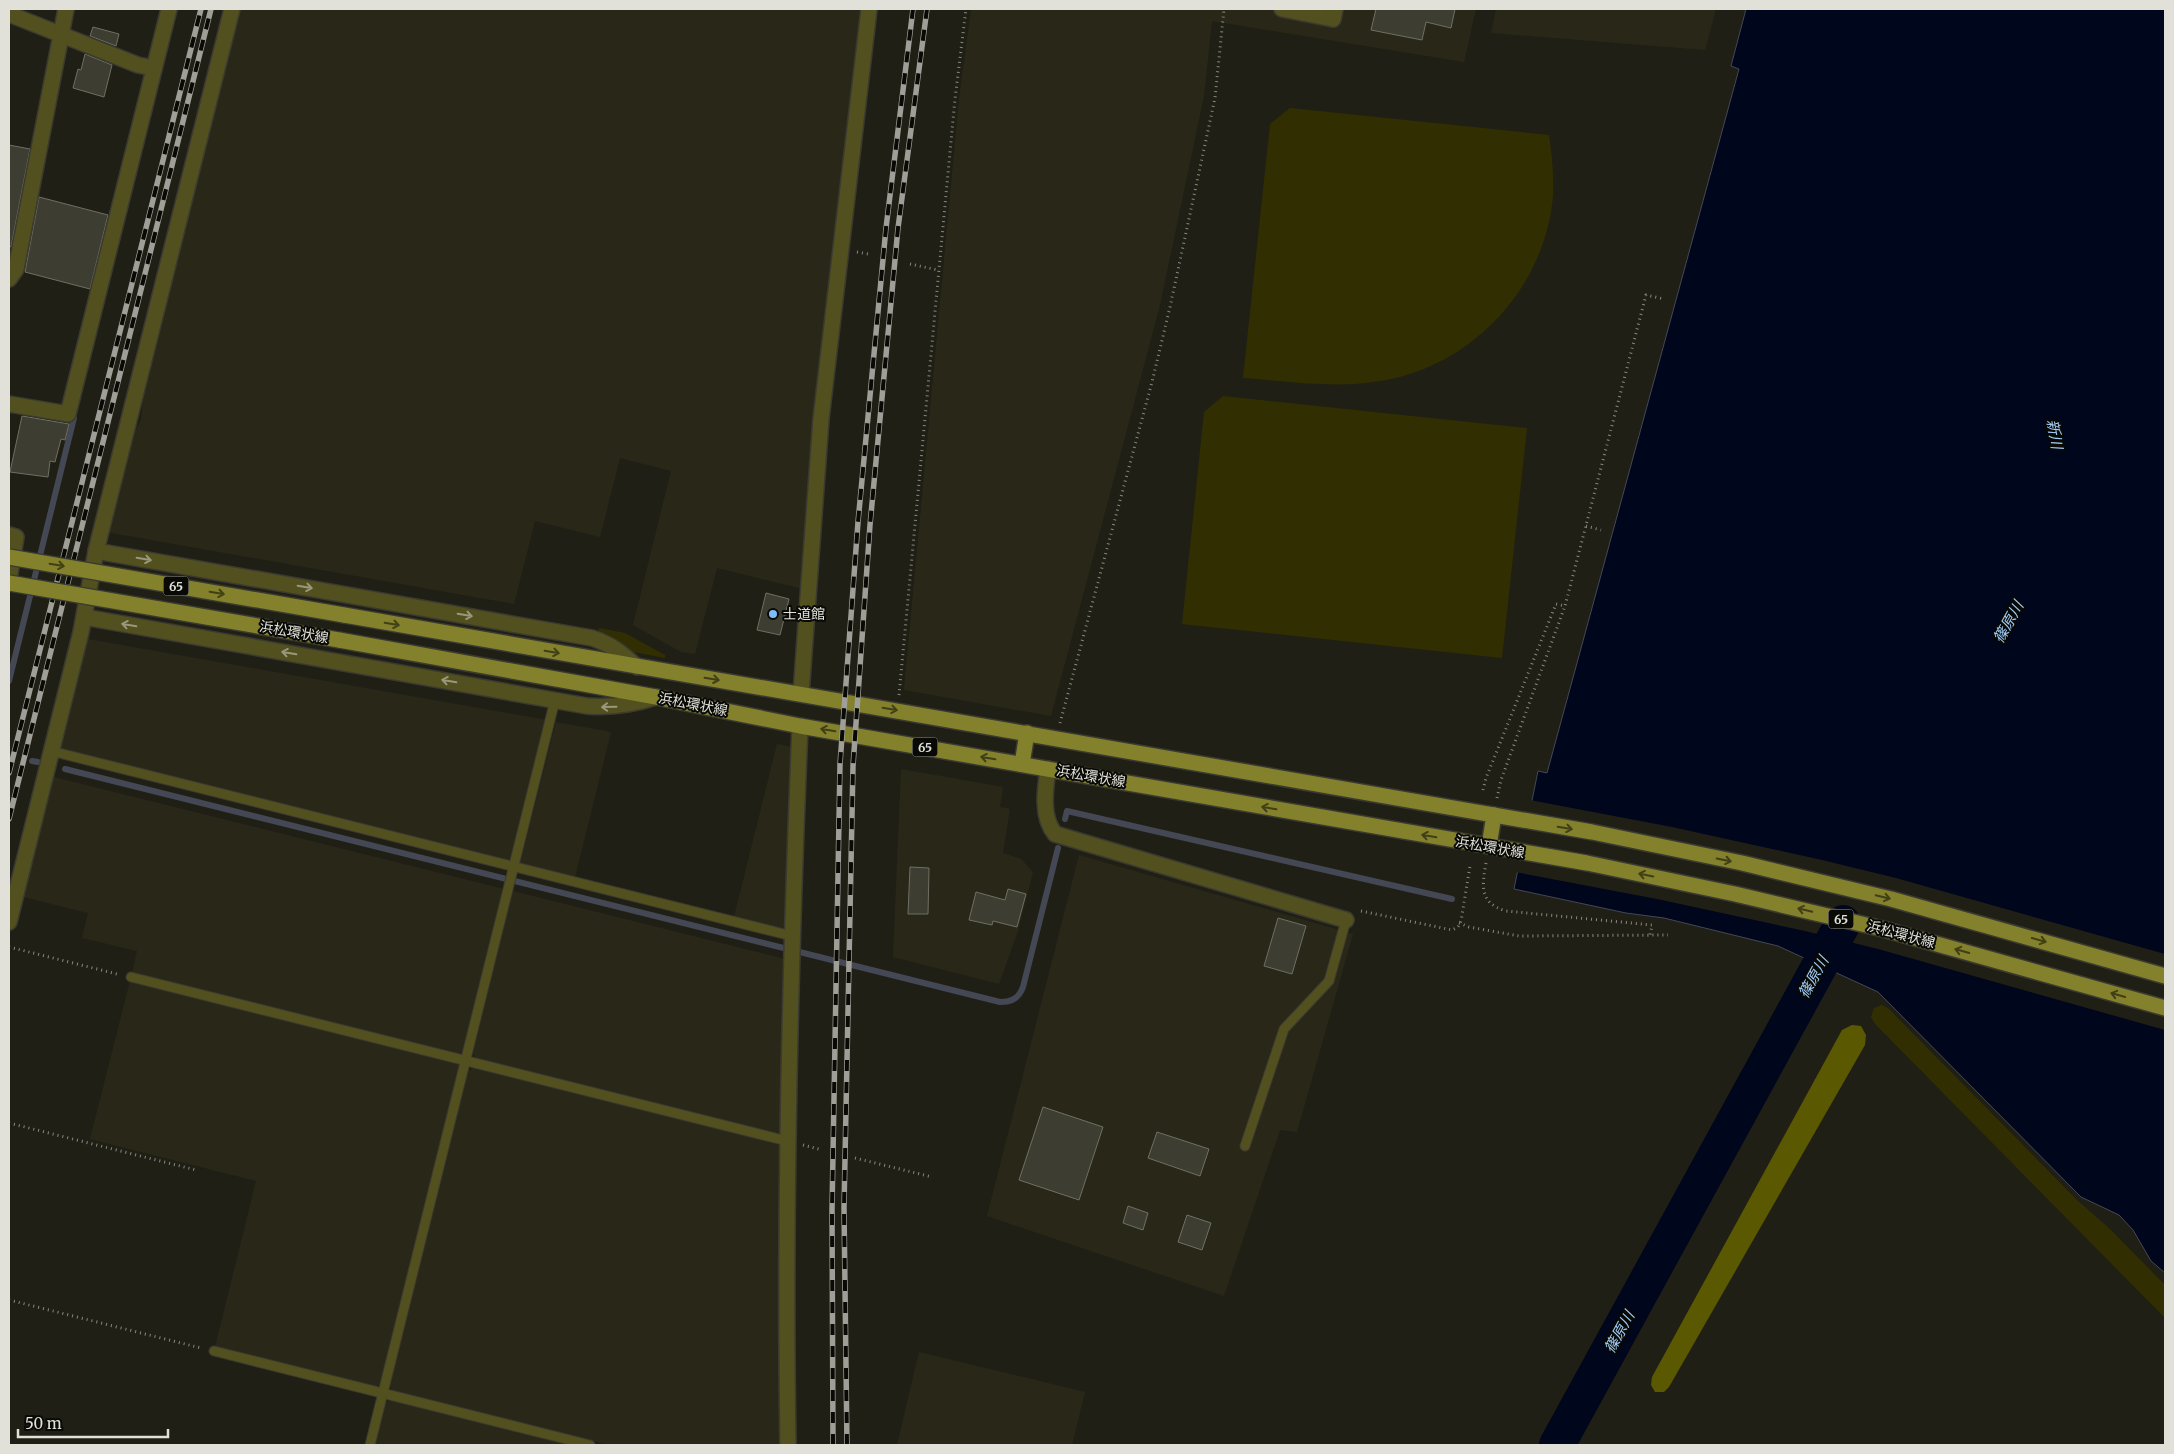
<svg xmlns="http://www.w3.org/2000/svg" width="2174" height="1454" viewBox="0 0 2174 1454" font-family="Merriweather,'Noto Sans JP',serif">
<rect width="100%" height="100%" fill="#201f15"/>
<g fill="#292818">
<path d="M 237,9 L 863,9 L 803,589 L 717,568 L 695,654 L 681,652 L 633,625 L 671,471 L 620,458 L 600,537 L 535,521 L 514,604 L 106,532 L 131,438 L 141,420 L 146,373 Z"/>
<path d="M 971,9 L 1476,9 L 1464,62 L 1212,21 L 1204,96 L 1160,305 L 1051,716 L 904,690 L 959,99 Z"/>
<path d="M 1496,9 L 1716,9 L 1705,50 L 1491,33 Z"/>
<path d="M 88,639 L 547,720 L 512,862 L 61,749 Z"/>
<path d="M 556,722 L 611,732 L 575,877 L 520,864 Z"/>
<path d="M 777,744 L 793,747 L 786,930 L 734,917 Z"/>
<path d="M 901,769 L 1003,787 L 1000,807 L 1010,809 L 1003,853 L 1021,859 L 1033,872 L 1018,931 L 999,984 L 893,957 Z"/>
<path d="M 54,777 L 504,889 L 464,1051 L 458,1055 L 132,973 L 137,951 L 82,938 L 88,913 L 24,897 Z"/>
<path d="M 1079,855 L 1353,934 L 1297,1132 L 1280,1130 L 1224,1296 L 987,1216 Z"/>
<path d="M 513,891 L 785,959 L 781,1135 L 476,1059 L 473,1053 Z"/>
<path d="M 130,981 L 457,1063 L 460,1069 L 381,1384 L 376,1387 L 215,1347 L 256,1181 L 90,1139 Z"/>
<path d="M 474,1068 L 781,1144 L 782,1445 L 609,1445 L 393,1391 L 390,1386 L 468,1071 Z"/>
<path d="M 919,1352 L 1085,1392 L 1072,1445 L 897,1445 Z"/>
<path d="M 391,1400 L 571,1445 L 375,1445 L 385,1403 Z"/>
</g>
<g fill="#312f02">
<path d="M 1290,108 L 1549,135 C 1552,155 1554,175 1553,196 C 1545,289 1471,367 1380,381 C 1335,389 1288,381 1243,378 L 1270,124 Z"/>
<path d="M 1223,396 L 1527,428 L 1502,658 L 1182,624 L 1204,412 Z"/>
<path d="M 599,628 L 625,633 L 665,655 L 665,658 L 633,652 L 609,635 L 598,632 Z"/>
<path d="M 1882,1005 L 1888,1008 L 2077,1200 L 2111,1230 L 2165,1285 L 2165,1318 L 1875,1024 L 1871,1017 L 1874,1008 Z"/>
</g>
<path fill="#5a5800" d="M 1852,1025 L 1861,1026 L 1866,1035 L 1865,1045 L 1669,1387 L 1664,1392 L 1655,1392 L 1651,1385 L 1652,1377 L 1842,1030 Z"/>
<path fill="#00061c" stroke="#444855" d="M 1746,9 L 2165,9 L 2165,1273 L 2151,1261 L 2133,1230 L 2119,1215 L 2081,1197 L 1878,992 L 1778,946 L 1664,918 L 1626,913 L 1514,889 L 1538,771 L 1547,773 L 1739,69 L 1731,66 Z"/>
<path fill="#201f15" d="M 1530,800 L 1672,827 L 1822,860 L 1896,878 L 2165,954 L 2165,1030 L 1878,949 L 1805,931 L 1657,899 L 1515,872 Z"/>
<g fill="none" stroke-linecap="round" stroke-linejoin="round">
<g stroke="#444855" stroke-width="6">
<path d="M 9,681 L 74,418"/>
<path d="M 32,761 L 38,762"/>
<path d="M 65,769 L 1000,1002 C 1012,1002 1019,998 1023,987 L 1058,848"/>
<path d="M 1065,819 L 1067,811 L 1452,899"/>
</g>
<path stroke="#00061c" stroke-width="36" d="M 1557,1445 L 1843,923"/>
</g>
<g fill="#3d3d31" stroke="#6f6f63">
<path d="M 1376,9 L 1455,9 L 1451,28 L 1426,22 L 1422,40 L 1371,30 Z"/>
<path d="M 93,27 L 119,34 L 116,46 L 90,36 Z"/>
<path d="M 85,54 L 112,65 L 104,97 L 73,88 L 78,69 L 81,70 Z"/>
<path d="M 9,145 L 30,149 L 11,247 L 9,246 Z"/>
<path d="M 39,197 L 108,215 L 90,289 L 25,272 Z"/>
<path d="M 22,416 L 69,424 L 65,440 L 61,439 L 55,462 L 50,461 L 48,477 L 10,472 Z"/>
<path d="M 766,593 L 789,599 L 780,635 L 757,630 Z"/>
<path d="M 910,867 L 929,868 L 928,914 L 908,914 Z"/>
<path d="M 1008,889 L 1026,894 L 1017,927 L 993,921 L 992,925 L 969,920 L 976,892 L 1005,900 Z"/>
<path d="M 1278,918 L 1306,926 L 1292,974 L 1264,966 Z"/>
<path d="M 1043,1107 L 1103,1127 L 1079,1200 L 1019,1180 Z"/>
<path d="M 1157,1132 L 1209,1149 L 1200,1176 L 1148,1158 Z"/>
<path d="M 1128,1206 L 1148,1213 L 1143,1230 L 1123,1223 Z"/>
<path d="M 1187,1215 L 1211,1223 L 1202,1250 L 1178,1242 Z"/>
</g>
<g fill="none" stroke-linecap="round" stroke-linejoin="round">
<g stroke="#3b3a31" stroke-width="11">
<g id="service">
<path d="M 51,751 L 792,936"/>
<path d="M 131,977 L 787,1141"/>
<path d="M 1245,1146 L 1284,1029 L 1329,981 L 1346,920"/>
<path d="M 214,1351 L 590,1445"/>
<path d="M 370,1445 L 555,700"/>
</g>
</g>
<g stroke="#3b3a31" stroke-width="18">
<g id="minor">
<path d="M 1282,9 L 1333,19"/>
<path d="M 9,14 L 138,65 L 154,68"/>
<path d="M 9,279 L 16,269 L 66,9"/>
<path d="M 9,404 L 68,414 L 169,9"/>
<path d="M 9,535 L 16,537 L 9,579"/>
<path d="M 96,551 L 592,638 C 611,644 623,654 637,667"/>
<path d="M 84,617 L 587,706 C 612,708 632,705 656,697"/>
<path d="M 801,694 L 821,419 L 869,9"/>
<path d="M 1048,769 C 1045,790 1041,817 1055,834 L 1346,920"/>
<path d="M 9,922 L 81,632 L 96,551 L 232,9"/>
<path d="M 788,1445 C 784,1205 790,965 800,726"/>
</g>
</g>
<g stroke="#3b3a31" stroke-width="18">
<path id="tertiary" d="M 1333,19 L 1335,9"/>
</g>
<g stroke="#3b3a31" stroke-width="18">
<g id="primary">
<path d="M 344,615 L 1592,832 L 1742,863 L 1891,899 L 2165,976"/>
<path d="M 339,640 L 656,697 L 800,726 L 1587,863 L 1735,894 L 1883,929 L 2165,1008"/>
<path d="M 1022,764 L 1027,733"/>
<path d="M 1489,846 L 1494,815"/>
</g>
</g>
<g stroke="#898880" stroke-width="3" stroke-dasharray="1 4" stroke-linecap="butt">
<path d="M 857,252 L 868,254"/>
<path d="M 910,264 L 938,270"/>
<path d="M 1586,526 L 1601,530"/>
<path d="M 899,695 L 955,99 L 966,9"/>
<path d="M 1060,723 L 1152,382 L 1170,307 L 1215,98 L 1224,9"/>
<path d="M 1483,790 L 1486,778 L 1556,604 L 1565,606 L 1646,295 L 1664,299"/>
<path d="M 1497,798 L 1501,780 L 1565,606"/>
<path d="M 1486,863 C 1482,886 1479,903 1506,911 L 1652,925 L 1650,935"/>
<path d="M 1361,911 L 1452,930 L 1458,927 L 1461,921 L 1470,866"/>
<path d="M 1459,923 L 1469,927 L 1519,936 L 1668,935"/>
<path d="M 9,947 L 117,974"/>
<path d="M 9,1123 L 196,1170"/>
<path d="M 803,1145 L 822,1150"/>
<path d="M 855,1158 L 932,1177"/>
<path d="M 9,1300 L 201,1348"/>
</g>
<use href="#service" stroke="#52501e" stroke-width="9"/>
<use href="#minor" stroke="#52501e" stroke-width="15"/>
<use href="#tertiary" stroke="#52501e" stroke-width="15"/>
<use href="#primary" stroke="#83812b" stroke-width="15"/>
<g stroke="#9f9f97" stroke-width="5.5">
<g id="rail">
<path d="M 9,773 L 201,9"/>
<path d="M 9,819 L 211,9"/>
<path d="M 833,1445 L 832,1210 L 840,764 L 858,522 L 886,228 L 913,9"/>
<path d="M 847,1445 L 844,1208 L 853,766 L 870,525 L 898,228 L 927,9"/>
</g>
</g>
<use href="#rail" stroke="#090905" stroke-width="4" stroke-dasharray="11" stroke-linecap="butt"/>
<g stroke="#3b3a31" stroke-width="18" stroke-linecap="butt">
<g id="primary-bridge">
<path d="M 9,557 L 344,615"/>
<path d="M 9,583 L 339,640"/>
</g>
</g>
<use href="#primary-bridge" stroke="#83812b" stroke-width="15"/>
</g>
<defs><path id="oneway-shaft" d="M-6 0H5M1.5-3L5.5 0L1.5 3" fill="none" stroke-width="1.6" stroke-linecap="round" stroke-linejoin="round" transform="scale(1.25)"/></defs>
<g stroke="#9a987c">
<use href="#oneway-shaft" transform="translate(144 559) rotate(10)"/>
<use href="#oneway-shaft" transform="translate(305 587) rotate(10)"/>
<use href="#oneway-shaft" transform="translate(465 615) rotate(10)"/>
<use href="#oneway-shaft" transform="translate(129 625) rotate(-170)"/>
<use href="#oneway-shaft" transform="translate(289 653) rotate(-170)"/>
<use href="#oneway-shaft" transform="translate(449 681) rotate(-170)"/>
<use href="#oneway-shaft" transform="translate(609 707) rotate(179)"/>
</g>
<g stroke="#403f16">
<use href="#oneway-shaft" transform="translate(57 565) rotate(10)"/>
<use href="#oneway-shaft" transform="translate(217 593) rotate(10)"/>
<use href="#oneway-shaft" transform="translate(392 624) rotate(10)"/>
<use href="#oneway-shaft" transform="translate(552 652) rotate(10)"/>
<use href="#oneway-shaft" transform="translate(712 679) rotate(9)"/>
<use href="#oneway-shaft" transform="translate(890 709) rotate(10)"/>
<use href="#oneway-shaft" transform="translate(828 730) rotate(-170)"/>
<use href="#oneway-shaft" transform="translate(988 758) rotate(-170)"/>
<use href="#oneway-shaft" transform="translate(1269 808) rotate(-170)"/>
<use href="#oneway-shaft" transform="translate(1565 828) rotate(10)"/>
<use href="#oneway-shaft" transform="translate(1429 836) rotate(-170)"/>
<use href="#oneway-shaft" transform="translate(1724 860) rotate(12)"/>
<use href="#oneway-shaft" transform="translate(1646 875) rotate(-169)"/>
<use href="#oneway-shaft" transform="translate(1883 897) rotate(14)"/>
<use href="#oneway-shaft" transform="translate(1805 910) rotate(-167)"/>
<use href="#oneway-shaft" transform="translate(2039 940) rotate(16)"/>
<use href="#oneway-shaft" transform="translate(1962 951) rotate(-164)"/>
<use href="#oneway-shaft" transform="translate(2118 995) rotate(-164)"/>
</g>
<circle fill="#7fbdfa" stroke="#090905" stroke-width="2" cx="773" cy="614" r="5"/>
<g text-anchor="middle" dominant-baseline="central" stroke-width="4" stroke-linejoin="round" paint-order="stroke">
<g fill="#090905" stroke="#a0a09a" stroke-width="1">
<rect x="163.5" y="576.5" width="25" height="19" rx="4"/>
<rect x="912.5" y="737.5" width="25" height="19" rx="4"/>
<rect x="1828.5" y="909.5" width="25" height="19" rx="4"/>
</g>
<g font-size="12" font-weight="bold" fill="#e1e1da">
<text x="176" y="586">65</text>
<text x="925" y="747">65</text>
<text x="1841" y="919">65</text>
</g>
<g font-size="14" fill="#e1e1da" stroke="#090905" text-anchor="start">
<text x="783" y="614">士道館</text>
</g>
<g font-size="14" fill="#e1e1da" stroke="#090905">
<text transform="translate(294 632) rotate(10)">浜松環状線</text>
<text transform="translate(693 704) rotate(11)">浜松環状線</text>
<text transform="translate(1091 776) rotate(10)">浜松環状線</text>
<text transform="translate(1490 847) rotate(10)">浜松環状線</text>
<text transform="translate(1901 934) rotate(15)">浜松環状線</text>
</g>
<g font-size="15" font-style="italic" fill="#a1ccf7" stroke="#090905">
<text transform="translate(2055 434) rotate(80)">新川</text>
<text transform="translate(2008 622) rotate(-61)">篠原川</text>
<text transform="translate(1813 977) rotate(-61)">篠原川</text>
<text transform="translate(1619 1332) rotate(-61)">篠原川</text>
</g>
</g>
<rect width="2174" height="1454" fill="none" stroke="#e1e1da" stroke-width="20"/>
<path d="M18 1429v8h150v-8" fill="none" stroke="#e1e1da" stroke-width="2.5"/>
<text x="25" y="1429" font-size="15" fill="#e1e1da" stroke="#090905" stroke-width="4" paint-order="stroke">50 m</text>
</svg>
